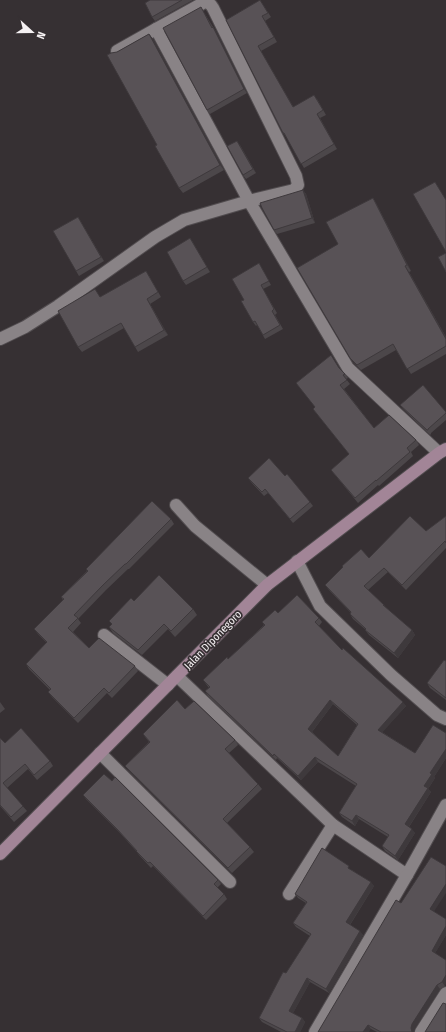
<svg xmlns="http://www.w3.org/2000/svg" width="446" height="1032" viewBox="0 0 446 1032" font-family="'Fira Sans Condensed',sans-serif">
<rect width="100%" height="100%" fill="#363033"/>
<g fill="none" stroke-linecap="round" stroke-linejoin="round">
<g stroke="#514c4f" stroke-width="14">
<g id="street">
<path d="M 117,51 L 156,29"/>
<path d="M 0,339 L 25,327 L 58,306 L 155,237 L 184,220 L 249,201 L 294,190 L 298,185 L 296,176 L 213,8 L 211,5 L 207,2 L 203,3 L 156,29 L 249,201 L 348,368 L 439,453"/>
<path d="M 176,505 L 195,526 L 267,585"/>
<path d="M 297,561 L 320,606 L 391,675 L 437,715 L 446,719"/>
<path d="M 104,635 L 168,685"/>
<path d="M 177,676 L 333,825 L 407,875 L 446,805"/>
<path d="M 100,753 L 230,882"/>
<path d="M 289,894 L 333,825"/>
<path d="M 315,1032 L 407,875"/>
<path d="M 421,1032 L 446,993"/>
</g>
</g>
<g stroke="#514c4f" stroke-width="14">
<path id="secondary" d="M 0,854 L 267,585 L 439,453 L 446,449"/>
</g>
<use href="#street" stroke="#898386" stroke-width="12"/>
<use href="#secondary" stroke="#a28597" stroke-width="12"/>
</g>
<g fill="#4c474a" fill-rule="evenodd">
<path d="M 150,0 L 193,0 L 155,21 L 152,17 Z"/>
<path d="M 260,0 L 271,17 L 265,21 L 277,42 L 261,51 L 293,107 L 317,99 L 326,115 L 320,118 L 337,149 L 304,168 L 286,137 L 283,133 L 226,20 Z"/>
<path d="M 203,11 L 213,27 L 216,31 L 247,93 L 210,114 L 207,110 Z"/>
<path d="M 149,34 L 153,39 L 224,170 L 183,193 L 179,188 L 157,145 L 117,52 Z"/>
<path d="M 240,145 L 256,173 L 246,179 L 243,175 Z"/>
<path d="M 303,190 L 306,194 L 315,223 L 277,234 L 274,230 Z"/>
<path d="M 373,198 L 376,203 L 411,271 L 409,272 L 446,337 L 446,354 L 411,374 L 396,350 L 361,370 L 354,363 L 350,358 L 338,244 Z"/>
<path d="M 78,217 L 104,261 L 79,276 L 76,271 Z"/>
<path d="M 190,238 L 210,272 L 186,285 L 183,281 Z"/>
<path d="M 259,263 L 271,285 L 263,289 L 277,313 L 275,315 L 283,329 L 265,339 L 257,325 L 256,326 L 253,322 L 244,300 Z"/>
<path d="M 149,276 L 161,297 L 150,304 L 168,335 L 138,352 L 124,328 L 82,352 L 78,347 L 100,297 Z"/>
<path d="M 334,360 L 340,369 L 345,374 L 348,378 L 346,379 L 350,384 L 344,389 L 374,428 L 416,440 L 419,445 L 411,452 L 413,456 L 379,486 L 378,485 L 358,503 L 331,470 L 349,454 L 313,409 L 315,407 Z"/>
<path d="M 400,405 L 446,412 L 446,420 L 431,433 L 431,434 L 430,435 L 403,409 Z"/>
<path d="M 285,476 L 310,502 L 313,506 L 293,523 L 268,493 L 264,496 L 251,482 L 248,478 Z"/>
<path d="M 446,516 L 446,548 L 406,590 L 388,572 L 368,590 L 384,605 L 386,608 L 412,630 L 415,635 L 398,658 L 369,635 L 365,630 L 366,630 L 353,619 L 350,614 L 351,613 L 329,590 L 325,585 L 369,558 L 426,531 Z"/>
<path d="M 171,519 L 174,524 L 129,569 L 128,569 L 106,590 L 78,619 L 81,623 L 73,632 L 89,648 L 135,666 L 138,671 L 112,698 L 107,693 L 78,723 L 52,697 L 48,692 L 50,690 L 29,669 L 26,664 L 47,643 L 38,634 L 34,629 L 63,600 L 61,597 L 87,571 L 86,569 Z"/>
<path d="M 134,601 L 193,609 L 197,615 L 175,637 L 168,629 L 142,655 L 113,633 L 109,627 L 112,625 L 109,621 Z"/>
<path d="M 278,613 L 319,618 L 322,622 L 319,626 L 342,650 L 406,706 L 382,732 L 415,753 L 446,733 L 446,758 L 434,777 L 435,778 L 428,789 L 431,792 L 409,827 L 415,833 L 398,860 L 385,851 L 382,846 L 388,837 L 359,819 L 355,826 L 342,817 L 339,813 L 356,786 L 318,762 L 301,780 L 277,758 L 276,760 L 208,696 L 205,691 L 209,688 L 203,680 L 228,659 L 264,625 L 262,622 ZM 333,704 L 357,725 L 338,756 L 312,732 Z"/>
<path d="M 446,661 L 446,700 L 430,688 L 427,683 Z"/>
<path d="M 0,702 L 5,709 L 0,713 Z"/>
<path d="M 185,709 L 235,740 L 238,745 L 229,753 L 258,784 L 262,789 L 227,823 L 250,847 L 254,852 L 232,873 L 129,771 L 125,766 L 149,742 L 143,734 Z"/>
<path d="M 0,738 L 5,743 L 50,761 L 53,766 L 37,780 L 28,769 L 7,788 L 27,811 L 14,822 L 0,806 Z"/>
<path d="M 112,781 L 218,880 L 221,884 L 217,888 L 224,894 L 227,899 L 206,920 L 153,866 L 151,868 L 139,855 L 136,851 L 120,833 L 86,799 L 83,795 Z"/>
<path d="M 352,870 L 374,886 L 350,925 L 363,935 L 329,993 L 310,982 L 293,1013 L 302,1018 L 305,1022 L 300,1032 L 281,1032 L 262,1022 L 259,1018 L 310,936 L 296,927 L 293,923 L 306,903 L 298,898 L 295,894 Z"/>
<path d="M 401,903 L 434,912 L 446,919 L 446,935 L 435,953 L 445,986 L 440,989 L 415,1028 L 414,1032 L 377,1032 L 371,1029 L 318,1032 Z"/>
</g>
<g fill="#3e393c">
<path d="M 213,27 L 216,31 L 247,93 L 244,89 Z"/>
<path d="M 149,34 L 153,39 L 224,170 L 220,165 Z"/>
<path d="M 258,46 L 261,51 L 296,111 L 293,107 Z"/>
<path d="M 317,114 L 320,118 L 337,149 L 334,144 Z"/>
<path d="M 237,141 L 240,145 L 256,173 L 253,169 Z"/>
<path d="M 303,190 L 306,194 L 315,223 L 312,218 Z"/>
<path d="M 373,198 L 376,203 L 411,271 L 407,265 Z"/>
<path d="M 78,217 L 81,222 L 104,261 L 101,257 Z"/>
<path d="M 190,238 L 193,242 L 210,272 L 207,267 Z"/>
<path d="M 405,266 L 409,272 L 446,337 L 446,339 Z"/>
<path d="M 147,299 L 150,304 L 168,335 L 164,330 Z"/>
<path d="M 412,630 L 415,635 L 398,658 L 394,653 Z"/>
<path d="M 330,700 L 333,704 L 311,733 L 308,729 Z"/>
<path d="M 403,702 L 406,706 L 381,734 L 378,730 Z"/>
<path d="M 446,749 L 446,758 L 434,777 L 435,778 L 428,789 L 431,792 L 408,828 L 405,824 L 430,773 Z"/>
<path d="M 315,757 L 318,762 L 301,780 L 298,776 Z"/>
<path d="M 356,815 L 359,819 L 355,826 L 352,821 Z"/>
<path d="M 412,829 L 415,833 L 398,860 L 395,856 Z"/>
<path d="M 371,882 L 374,886 L 349,926 L 346,922 Z"/>
<path d="M 446,884 L 446,893 L 433,913 L 430,909 Z"/>
<path d="M 446,926 L 446,935 L 434,955 L 432,951 Z"/>
<path d="M 360,931 L 363,935 L 329,993 L 326,989 Z"/>
<path d="M 446,975 L 446,984 L 445,986 L 442,982 Z"/>
<path d="M 307,978 L 310,982 L 292,1015 L 289,1011 Z"/>
<path d="M 437,985 L 440,989 L 415,1028 L 414,1032 L 412,1032 L 411,1028 L 412,1024 Z"/>
<path d="M 302,1018 L 305,1022 L 300,1032 L 295,1032 Z"/>
<path d="M 368,1025 L 371,1029 L 369,1032 L 363,1032 Z"/>
</g>
<g fill="#585256" stroke="#3e393c" fill-rule="evenodd">
<path d="M 150,0 L 182,0 L 152,17 L 145,3 Z"/>
<path d="M 260,0 L 268,13 L 262,16 L 274,37 L 258,46 L 293,107 L 314,95 L 323,110 L 317,114 L 334,144 L 301,164 L 284,133 L 283,133 L 226,20 Z"/>
<path d="M 201,7 L 212,28 L 213,27 L 244,89 L 207,110 L 163,28 Z"/>
<path d="M 149,34 L 220,165 L 179,188 L 155,146 L 157,145 L 107,55 L 111,53 L 117,52 Z"/>
<path d="M 237,141 L 253,169 L 243,175 L 227,146 Z"/>
<path d="M 435,182 L 446,200 L 446,252 L 413,194 Z"/>
<path d="M 303,190 L 312,218 L 274,230 L 262,208 L 260,203 Z"/>
<path d="M 373,198 L 407,265 L 405,266 L 446,339 L 446,346 L 407,369 L 393,344 L 357,365 L 350,358 L 297,268 L 338,244 L 326,222 Z"/>
<path d="M 78,217 L 101,257 L 76,271 L 53,231 Z"/>
<path d="M 190,238 L 207,267 L 183,281 L 167,252 Z"/>
<path d="M 446,253 L 446,272 L 438,257 Z"/>
<path d="M 259,263 L 269,281 L 261,285 L 274,309 L 272,311 L 280,325 L 263,335 L 255,321 L 253,322 L 241,301 L 244,300 L 232,279 Z"/>
<path d="M 146,271 L 158,292 L 147,299 L 164,330 L 135,347 L 121,323 L 78,347 L 58,311 L 95,289 L 100,297 Z"/>
<path d="M 331,355 L 339,368 L 345,374 L 343,375 L 347,380 L 340,385 L 374,428 L 389,415 L 416,440 L 407,448 L 410,452 L 376,481 L 376,480 L 355,498 L 331,470 L 349,454 L 313,409 L 315,407 L 296,383 Z"/>
<path d="M 423,385 L 446,412 L 446,413 L 428,429 L 428,430 L 427,430 L 400,405 Z"/>
<path d="M 269,458 L 285,476 L 287,474 L 310,502 L 290,519 L 265,489 L 262,492 L 248,478 Z"/>
<path d="M 152,501 L 171,519 L 126,564 L 125,564 L 103,585 L 74,615 L 78,618 L 68,628 L 89,648 L 99,638 L 135,666 L 109,693 L 104,688 L 74,718 L 48,692 L 51,689 L 26,664 L 47,642 L 34,629 L 64,599 L 61,597 L 88,571 L 86,569 Z"/>
<path d="M 410,516 L 426,531 L 446,516 L 446,543 L 445,541 L 402,585 L 384,568 L 364,586 L 384,605 L 383,605 L 412,630 L 394,653 L 365,630 L 366,629 L 350,614 L 351,612 L 325,585 L 343,567 L 342,566 L 361,549 L 369,558 Z"/>
<path d="M 159,575 L 193,609 L 171,631 L 164,624 L 138,650 L 109,627 L 112,624 L 109,621 L 131,598 L 134,601 Z"/>
<path d="M 297,595 L 319,618 L 315,622 L 342,650 L 343,648 L 403,702 L 378,730 L 415,753 L 433,725 L 446,733 L 446,749 L 430,773 L 432,774 L 424,786 L 428,788 L 405,824 L 412,829 L 395,856 L 382,846 L 389,835 L 356,815 L 352,821 L 339,813 L 357,784 L 315,757 L 298,776 L 274,754 L 273,756 L 205,691 L 210,687 L 203,680 L 227,657 L 228,659 L 265,625 L 262,622 L 275,610 L 278,613 ZM 330,700 L 358,724 L 338,756 L 308,729 Z"/>
<path d="M 444,660 L 446,661 L 446,698 L 427,683 Z"/>
<path d="M 177,700 L 185,709 L 194,701 L 235,740 L 225,749 L 258,784 L 223,819 L 250,847 L 228,868 L 125,766 L 150,742 L 143,734 Z"/>
<path d="M 21,728 L 50,761 L 34,775 L 25,764 L 3,783 L 23,806 L 11,817 L 0,805 L 0,738 L 5,743 Z"/>
<path d="M 104,774 L 112,781 L 115,777 L 218,880 L 214,884 L 224,894 L 203,916 L 150,862 L 148,863 L 136,851 L 137,851 L 117,829 L 83,795 Z"/>
<path d="M 322,848 L 349,866 L 348,868 L 371,882 L 346,922 L 360,931 L 326,989 L 307,978 L 289,1011 L 302,1018 L 295,1032 L 287,1032 L 259,1018 L 283,972 L 286,973 L 311,934 L 293,923 L 307,902 L 295,894 Z"/>
<path d="M 431,857 L 446,866 L 446,884 L 430,909 L 446,919 L 446,926 L 432,951 L 446,960 L 446,975 L 442,982 L 437,985 L 412,1024 L 411,1028 L 412,1032 L 381,1032 L 368,1025 L 363,1032 L 318,1032 L 396,900 L 401,903 Z"/>
<path d="M 443,1003 L 446,1004 L 446,1032 L 425,1032 Z"/>
</g>
<g text-anchor="middle" dominant-baseline="central" stroke-width="3.5" stroke-linejoin="round" paint-order="stroke">
<g font-size="11" fill="#f5f1f3" stroke="#363033">
<text transform="translate(213 640) rotate(-46)">Jalan Diponegoro</text>
</g>
</g>
<g transform="translate(32 32) rotate(111)" stroke="#363033" stroke-width="3" paint-order="stroke">
<path d="M0-3L7 15L0 10L-7 15Z" fill="#f5f1f3"/>
<text y="-6" font-size="11" font-weight="bold" text-anchor="middle" fill="#f5f1f3">N</text>
</g>
</svg>
